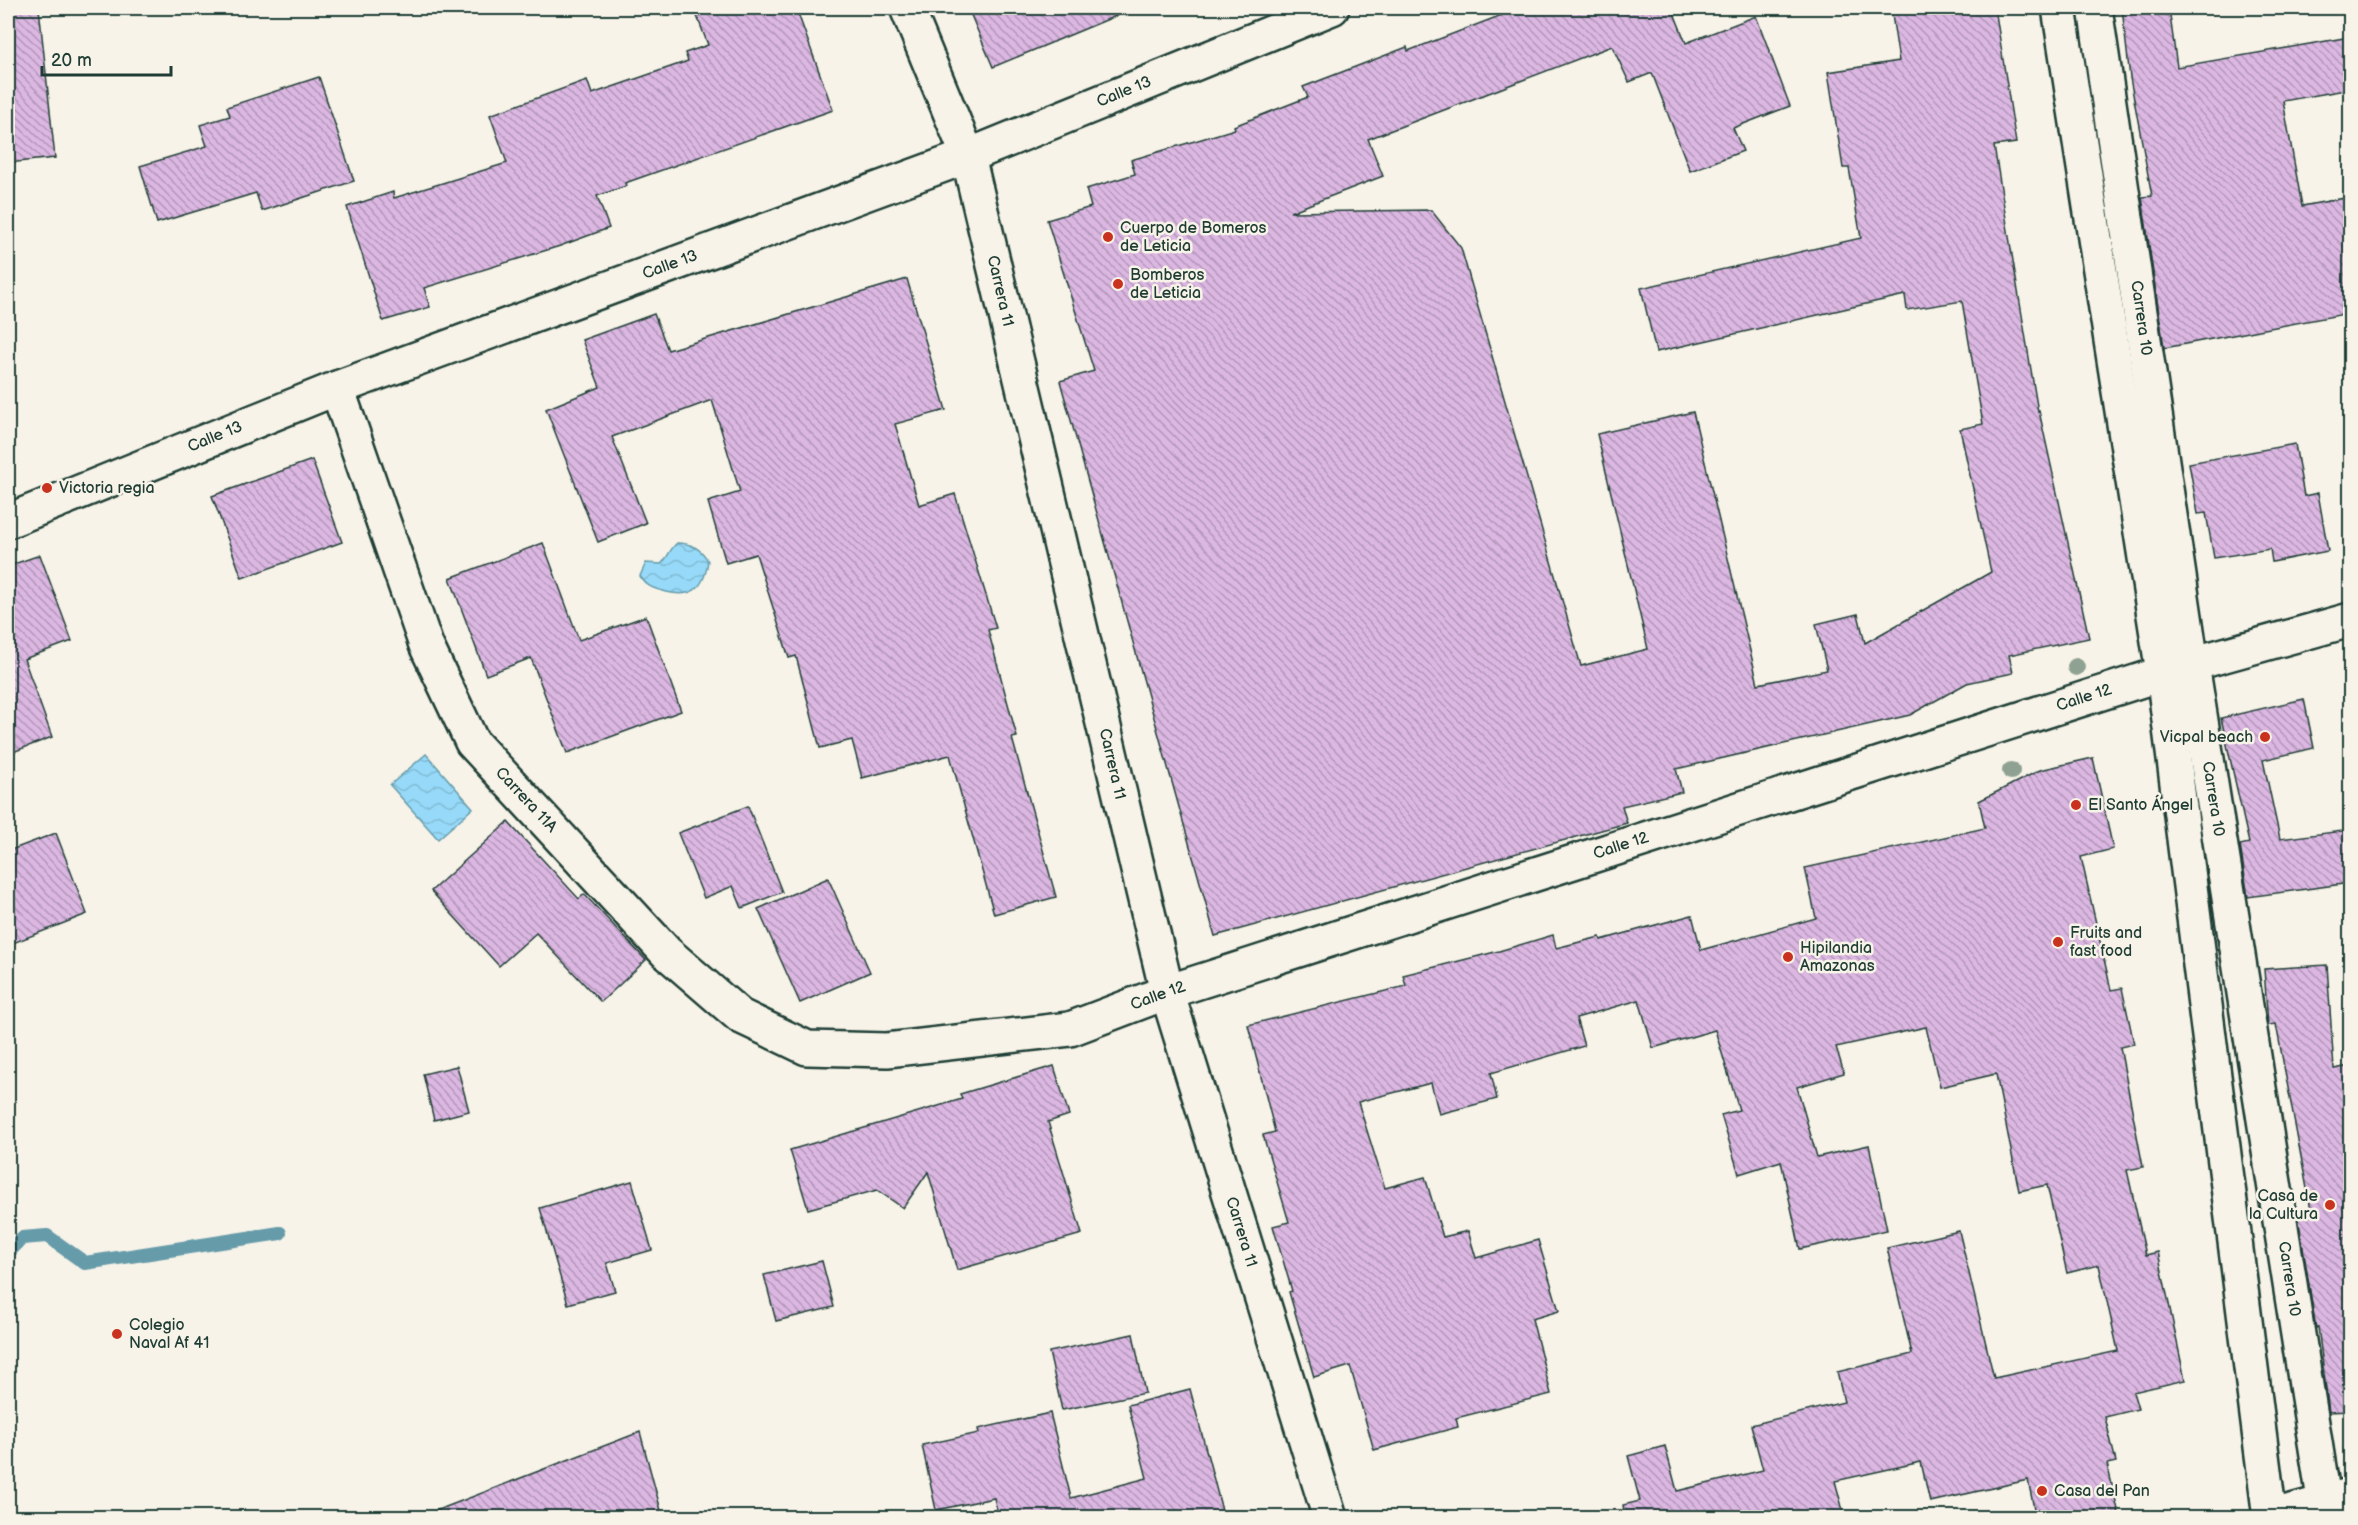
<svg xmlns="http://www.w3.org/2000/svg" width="2358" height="1525" viewBox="0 0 2358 1525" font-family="'Balsamiq Sans',sans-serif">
<defs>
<pattern id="water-waves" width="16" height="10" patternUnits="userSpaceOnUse" patternTransform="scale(1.5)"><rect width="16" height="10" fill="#96d9f8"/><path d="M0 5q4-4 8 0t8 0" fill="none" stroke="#81bbd5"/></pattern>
<pattern id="building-back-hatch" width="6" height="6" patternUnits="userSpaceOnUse" patternTransform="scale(1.5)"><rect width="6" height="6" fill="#dbb7e2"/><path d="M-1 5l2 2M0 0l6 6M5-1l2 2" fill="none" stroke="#b196b8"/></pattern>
</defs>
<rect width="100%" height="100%" fill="#f7f3e8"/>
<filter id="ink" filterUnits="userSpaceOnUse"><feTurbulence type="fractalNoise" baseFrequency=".0167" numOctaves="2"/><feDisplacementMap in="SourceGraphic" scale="12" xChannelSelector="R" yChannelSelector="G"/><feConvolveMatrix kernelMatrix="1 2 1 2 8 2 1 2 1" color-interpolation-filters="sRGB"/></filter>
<g filter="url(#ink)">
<g fill="url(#water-waves)" stroke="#669baa" stroke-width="1.5">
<path d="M 677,543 C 691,543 701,548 708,561 C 704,590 691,599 663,591 C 652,588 646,586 640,576 L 646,563 L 661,564 C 668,558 669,550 677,543 Z"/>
<path d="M 426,754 L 473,808 L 438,839 L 390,785 Z"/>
</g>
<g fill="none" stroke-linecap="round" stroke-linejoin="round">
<path stroke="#669baa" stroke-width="14" d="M 8,1253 L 22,1238 L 47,1236 L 85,1263 L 280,1233"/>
</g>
<g fill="url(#building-back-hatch)" stroke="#1f3d34" stroke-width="1.5">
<path d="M 8,8 L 39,8 L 55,158 L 8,163 Z"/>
<path d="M 694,8 L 796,8 L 833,110 L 625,183 L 626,186 L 597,196 L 609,228 L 560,246 L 424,288 L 430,307 L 383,321 L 347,207 L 393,192 L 394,198 L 507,163 L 490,115 L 587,80 L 592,94 L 688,61 L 685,53 L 708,45 Z"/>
<path d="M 968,8 L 1135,8 L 993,67 Z"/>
<path d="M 1520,8 L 1672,8 L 1686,43 L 1756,16 L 1790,106 L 1733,128 L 1743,151 L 1690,171 L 1652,73 L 1629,82 L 1612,46 L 1368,139 L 1383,176 L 1290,212 L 1431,210 L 1461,248 L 1581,666 L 1648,649 L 1597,434 L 1693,412 L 1758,684 L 1827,670 L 1816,624 L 1858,614 L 1865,643 L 1991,572 L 1960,429 L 1983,424 L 1962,301 L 1907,310 L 1905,295 L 1656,352 L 1641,288 L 1861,238 L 1849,168 L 1843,168 L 1828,72 L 1899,61 L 1891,8 L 1995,8 L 2016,143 L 1994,146 L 2038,412 L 2039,411 L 2089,638 L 2009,655 L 2013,673 L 1967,683 L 1910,715 L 1676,769 L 1682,792 L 1622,806 L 1627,823 L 1215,936 L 1060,381 L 1094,371 L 1047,220 L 1091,207 L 1086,189 L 1135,174 L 1131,160 L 1235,129 L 1234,126 L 1308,97 L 1303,87 L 1407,47 L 1408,51 Z"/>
<path d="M 2122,8 L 2169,8 L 2177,67 L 2350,37 L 2350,89 L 2283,101 L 2302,206 L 2350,197 L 2350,313 L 2164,348 L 2142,197 L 2152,196 L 2130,78 Z"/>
<path d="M 319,77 L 354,181 L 262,211 L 256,193 L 157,223 L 140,166 L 207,146 L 200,125 L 230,116 L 227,107 Z"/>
<path d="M 907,279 L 946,410 L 895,424 L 919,505 L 955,494 L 996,628 L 988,630 L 1017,737 L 1012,738 L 1056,897 L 994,914 L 950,755 L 862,778 L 852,740 L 820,748 L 796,656 L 789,658 L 756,554 L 726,563 L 708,502 L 740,492 L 712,400 L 612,437 L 646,523 L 598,542 L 546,409 L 600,387 L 582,340 L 654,314 L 668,350 Z"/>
<path d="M 2295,444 L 2304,496 L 2318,493 L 2328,551 L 2272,562 L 2270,549 L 2214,558 L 2206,513 L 2198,514 L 2189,463 Z"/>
<path d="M 312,460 L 342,542 L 242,578 L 212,496 Z"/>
<path d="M 543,543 L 579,640 L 646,616 L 681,711 L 567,753 L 531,658 L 486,675 L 450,578 Z"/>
<path d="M 40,555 L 72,641 L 24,659 L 52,737 L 8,754 L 8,566 Z"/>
<path d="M 2304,699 L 2314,748 L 2263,760 L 2280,839 L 2350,830 L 2350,883 L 2248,897 L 2240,845 L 2249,843 L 2221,718 Z"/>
<path d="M 2093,758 L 2113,849 L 2081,857 L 2111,990 L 2122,988 L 2134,1044 L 2120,1047 L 2143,1167 L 2127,1170 L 2146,1255 L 2158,1252 L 2185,1380 L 2133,1392 L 2138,1409 L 2105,1417 L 2116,1462 L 2107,1464 L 2120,1518 L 2036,1518 L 2028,1480 L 1930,1502 L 1921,1462 L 1835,1481 L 1845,1518 L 1625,1518 L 1623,1505 L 1640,1501 L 1628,1456 L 1665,1446 L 1677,1491 L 1763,1470 L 1751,1425 L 1844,1402 L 1837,1372 L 1912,1354 L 1887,1248 L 1959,1231 L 1994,1378 L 2118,1351 L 2099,1265 L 2067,1273 L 2047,1185 L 2019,1191 L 1996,1074 L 1940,1087 L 1926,1027 L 1836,1047 L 1844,1073 L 1797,1087 L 1817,1157 L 1869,1145 L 1887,1230 L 1800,1249 L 1781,1161 L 1739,1174 L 1721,1115 L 1739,1110 L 1715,1030 L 1653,1048 L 1639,1000 L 1576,1018 L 1584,1046 L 1491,1073 L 1497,1099 L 1439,1114 L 1431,1083 L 1358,1102 L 1385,1188 L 1425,1177 L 1443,1237 L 1468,1231 L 1476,1258 L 1538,1240 L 1559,1311 L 1532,1319 L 1551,1394 L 1456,1418 L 1458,1427 L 1374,1450 L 1350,1366 L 1314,1377 L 1289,1292 L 1292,1291 L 1273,1226 L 1289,1222 L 1263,1135 L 1275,1132 L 1248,1025 L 1406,986 L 1403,975 L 1499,951 L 1553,935 L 1556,948 L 1600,937 L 1601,940 L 1692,915 L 1701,950 L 1816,918 L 1805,868 L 1985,828 L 1979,801 L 2040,770 Z"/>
<path d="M 748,806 L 782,892 L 742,908 L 733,886 L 704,898 L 678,833 Z"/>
<path d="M 508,822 L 579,899 L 584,894 L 646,960 L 601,1002 L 536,933 L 499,966 L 431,891 Z"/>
<path d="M 56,833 L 87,914 L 8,945 L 8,851 Z"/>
<path d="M 828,878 L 870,972 L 800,1003 L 758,909 Z"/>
<path d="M 2327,965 L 2334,1069 L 2350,1066 L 2350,1411 L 2329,1412 L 2318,1327 L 2316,1328 L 2298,1217 L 2312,1215 L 2276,1024 L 2268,1025 L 2264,969 Z"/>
<path d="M 457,1066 L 469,1111 L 434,1120 L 423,1074 Z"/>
<path d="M 1054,1066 L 1069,1115 L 1048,1122 L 1082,1234 L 957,1270 L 928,1172 L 903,1208 L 877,1190 L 808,1209 L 790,1150 L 962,1099 L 960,1094 Z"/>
<path d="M 632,1181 L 652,1250 L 607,1263 L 615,1291 L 568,1304 L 540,1208 Z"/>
<path d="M 822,1261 L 834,1307 L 776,1321 L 764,1275 Z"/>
<path d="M 1133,1334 L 1145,1393 L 1062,1410 L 1049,1352 Z"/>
<path d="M 1190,1389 L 1224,1518 L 999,1518 L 994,1498 L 936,1510 L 922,1445 L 979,1433 L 978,1429 L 1050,1413 L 1071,1498 L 1147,1478 L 1128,1405 Z"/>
<path d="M 640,1432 L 663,1518 L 426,1518 L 425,1515 Z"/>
</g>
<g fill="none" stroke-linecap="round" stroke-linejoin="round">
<g stroke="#1f3d34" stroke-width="38">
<g id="minor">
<path d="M 907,8 L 968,156 L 1167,992 L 1330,1518"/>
<path d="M 337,388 L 426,645 L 472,742 L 666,952 L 740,1016 L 807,1048 L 887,1050 L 1070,1029 L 1167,992 L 2192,664 L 2350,620"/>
<path d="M 8,521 L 337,388 L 968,156 L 1332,8"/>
</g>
</g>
<g stroke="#1f3d34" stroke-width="38">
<g id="major">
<path d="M 2059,8 L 2163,673 L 2270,1518"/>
<path d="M 2095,8 L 2192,664 L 2327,1518"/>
<path d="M 2270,1517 L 2350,1495"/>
</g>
</g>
<use href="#minor" stroke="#f7f3e8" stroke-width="33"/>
<use href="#major" stroke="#f7f3e8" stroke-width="33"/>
</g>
<g fill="#8fa192">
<circle cx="2076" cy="667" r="9"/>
<circle cx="2011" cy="771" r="9"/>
</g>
</g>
<g fill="#c8321e" stroke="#f7f3e8" stroke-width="2">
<circle cx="1108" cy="237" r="6"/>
<circle cx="1118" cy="284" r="6"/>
<circle cx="47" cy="488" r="6"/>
<circle cx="2265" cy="737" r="6"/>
<circle cx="2076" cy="805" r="6"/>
<circle cx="2058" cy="942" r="6"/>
<circle cx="1788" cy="957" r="6"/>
<circle cx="2330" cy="1205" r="6"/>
<circle cx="117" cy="1334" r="6"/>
<circle cx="2042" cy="1491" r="6"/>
</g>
<g text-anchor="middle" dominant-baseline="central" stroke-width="5" stroke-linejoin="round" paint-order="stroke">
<g font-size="16" fill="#1f3d34" stroke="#f7f3e8">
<text transform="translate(1124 92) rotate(-22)">Calle 13</text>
<text transform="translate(670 265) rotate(-20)">Calle 13</text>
<text transform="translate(1000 291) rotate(77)">Carrera 11</text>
<text transform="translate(2141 318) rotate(82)">Carrera 10</text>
<text transform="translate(215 437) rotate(-22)">Calle 13</text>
<text transform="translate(2084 698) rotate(-18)">Calle 12</text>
<text transform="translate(1112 764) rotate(77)">Carrera 11</text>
<text transform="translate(2213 799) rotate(81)">Carrera 10</text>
<text transform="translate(526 800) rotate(47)">Carrera 11A</text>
<text transform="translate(1621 846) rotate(-18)">Calle 12</text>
<text transform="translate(1158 996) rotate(-20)">Calle 12</text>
<text transform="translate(1241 1232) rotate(73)">Carrera 11</text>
<text transform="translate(2289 1279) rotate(81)">Carrera 10</text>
</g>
<g font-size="16" fill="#1f3d34" stroke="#f7f3e8" text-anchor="start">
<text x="1120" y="228">Cuerpo de Bomeros<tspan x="1120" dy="18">de Leticia</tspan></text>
<text x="1130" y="275">Bomberos<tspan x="1130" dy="18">de Leticia</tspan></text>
<text x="59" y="488">Victoria regia</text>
<text x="2253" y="737" text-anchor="end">Vicpal beach</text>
<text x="2088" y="805">El Santo Ángel</text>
<text x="2070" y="933">Fruits and<tspan x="2070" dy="18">fast food</tspan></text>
<text x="1800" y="948">Hipilandia<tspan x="1800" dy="18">Amazonas</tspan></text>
<text x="2318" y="1196" text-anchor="end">Casa de<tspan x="2318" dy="18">la Cultura</tspan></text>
<text x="129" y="1325">Colegio<tspan x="129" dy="18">Naval Af 41</tspan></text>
<text x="2054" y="1491">Casa del Pan</text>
</g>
</g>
<rect width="2358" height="1525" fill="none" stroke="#f7f3e8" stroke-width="30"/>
<rect x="15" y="15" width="2328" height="1495" fill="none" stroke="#1f3d34" stroke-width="2" filter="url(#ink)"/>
<path d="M42 66v9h129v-9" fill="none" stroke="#1f3d34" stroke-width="3"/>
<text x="51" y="66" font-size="18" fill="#1f3d34" stroke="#f7f3e8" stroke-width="4.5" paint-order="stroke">20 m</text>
</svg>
